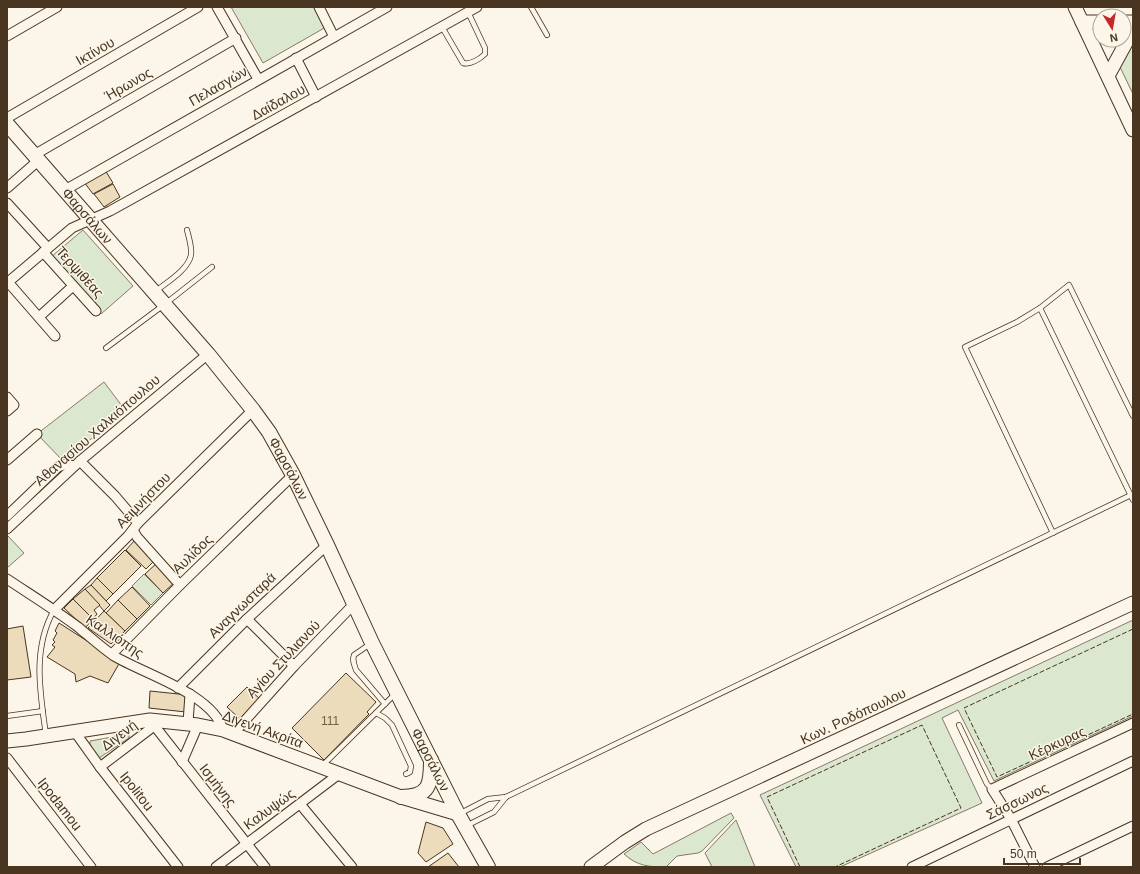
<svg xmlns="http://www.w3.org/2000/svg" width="1140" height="874" viewBox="0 0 1140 874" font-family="Arial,sans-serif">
<rect width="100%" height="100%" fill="#fbf6e9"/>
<g fill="#dce7d0" stroke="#887966">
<path d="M 231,7 L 314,7 L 326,27 L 263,63 Z"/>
<path d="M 1133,42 L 1133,94 L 1120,67 Z"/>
<path d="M 83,230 L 133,286 L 101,314 L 51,257 Z"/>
<path d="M 104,382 L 125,410 L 64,462 L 37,434 Z"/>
<path d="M 7,535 L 24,553 L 7,568 Z"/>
<path d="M 144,574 L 163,593 L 151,605 L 132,586 Z"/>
<path d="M 1133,620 L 1133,716 L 994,781 L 958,710 L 942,718 L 982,803 L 840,867 L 796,867 L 760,795 Z"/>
<path d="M 129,734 L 129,738 L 99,758 L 90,746 L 90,741 Z"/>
<path d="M 731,813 L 734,818 L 702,851 L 698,853 L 677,856 L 666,867 C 649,867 637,866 624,854 L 641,842 L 653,854 Z"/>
<path d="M 736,820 L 755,867 L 712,867 L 705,853 Z"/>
</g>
<g fill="#ecdcbc" stroke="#4a3520">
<path d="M 105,170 L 113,183 L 93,194 L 84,182 Z"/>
<path d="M 113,184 L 120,197 L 104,207 L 94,194 Z"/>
<path d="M 135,540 L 155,560 L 146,569 L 126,550 Z"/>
<path d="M 125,550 L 141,566 L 113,594 L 97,578 Z"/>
<path d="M 158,562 L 176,581 L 163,593 L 145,574 Z"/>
<path d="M 97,578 L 113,594 L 106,601 L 91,585 Z"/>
<path d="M 91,585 L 110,605 L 104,611 L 85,589 Z"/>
<path d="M 132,587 L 150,606 L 137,619 L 118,600 Z"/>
<path d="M 85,589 L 100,605 L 94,610 L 97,614 L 93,619 L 73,599 Z"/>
<path d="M 73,599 L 93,619 L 85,628 L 64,608 Z"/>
<path d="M 118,600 L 137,619 L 125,631 L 106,613 Z"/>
<path d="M 104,611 L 125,631 L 111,644 L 88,628 Z"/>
<path d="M 59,623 L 120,662 L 108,683 L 90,676 L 76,682 L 75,674 L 47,657 L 55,647 L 52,645 L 55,642 L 53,640 L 57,633 L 55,631 Z"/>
<path d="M 23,626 L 31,677 L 7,680 L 7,629 Z"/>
<path d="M 346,673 L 376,702 L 367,712 L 369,714 L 324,760 L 292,728 Z"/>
<path d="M 247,687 L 261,700 L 242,721 L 227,707 Z"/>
<path d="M 150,691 L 188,695 L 186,712 L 149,708 Z"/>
<path d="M 426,822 L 443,828 L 453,844 L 426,862 L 418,853 Z"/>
<path d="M 448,853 L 459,867 L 428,867 Z"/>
</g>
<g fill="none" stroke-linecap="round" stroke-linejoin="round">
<g stroke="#4a3520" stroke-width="6">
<g id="lane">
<path d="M 531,7 L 547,35"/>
<path d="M 442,27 L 463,63 C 470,65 480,59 485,54 L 485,48 L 468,12"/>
<path d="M 156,291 C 167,282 188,270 191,255 C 192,247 189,238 187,230"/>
<path d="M 1040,308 L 1133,500"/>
<path d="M 106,348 L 165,304 L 212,267"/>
<path d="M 1053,533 L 965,347 L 1017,322 L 1040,308 L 1069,285 L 1133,416"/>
<path d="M 370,644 L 354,655 C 352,660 354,664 356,670 L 385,704"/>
<path d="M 376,713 L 385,718 L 392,725 L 411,766 L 410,772 L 406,774"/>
<path d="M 7,716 L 43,711"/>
<path d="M 959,725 L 987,784 L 992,789"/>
<path d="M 46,735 C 40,692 32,649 54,610"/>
<path d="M 322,766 L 395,694"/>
<path d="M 459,814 L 488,799 L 506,797 L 1131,495"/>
<path d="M 466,826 L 494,812 L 506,797"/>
</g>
</g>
<g stroke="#4a3520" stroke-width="11">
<g id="street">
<path d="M 217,7 L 258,79"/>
<path d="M 319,7 L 334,37"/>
<path d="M 7,36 L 57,7"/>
<path d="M 296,58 L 316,97"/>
<path d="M 7,118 L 198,7"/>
<path d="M 34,155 L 236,38"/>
<path d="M 7,188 L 39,160"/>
<path d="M 65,190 L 387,7"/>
<path d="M 7,203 L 48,248"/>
<path d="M 43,252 L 96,311"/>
<path d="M 8,282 L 55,336"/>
<path d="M 7,283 L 72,228 L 110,211 L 477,7"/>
<path d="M 39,317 L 73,286"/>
<path d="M 7,397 L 14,405 L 7,411"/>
<path d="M 7,460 L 37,434"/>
<path d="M 80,461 L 115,496 L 138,523"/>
<path d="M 7,516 L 58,467 L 66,464 L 74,466"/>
<path d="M 7,529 L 80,461 L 208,354"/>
<path d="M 133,530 L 137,537 L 180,585"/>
<path d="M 7,579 C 31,595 55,610 78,627 C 90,637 101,647 114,656 C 144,674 213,694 223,730"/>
<path d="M 54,610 L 128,536 L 138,523 L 253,410"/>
<path d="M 247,619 L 294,666"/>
<path d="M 112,654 L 180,585 L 293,475"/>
<path d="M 178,688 L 247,619 L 327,545"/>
<path d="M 150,720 L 265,867"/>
<path d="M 188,723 L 190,694"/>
<path d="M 75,732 L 100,767 L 178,867"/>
<path d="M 233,734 L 294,666 L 354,604"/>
<path d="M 7,758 L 91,867"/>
<path d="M 182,762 L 198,725"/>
<path d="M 100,767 L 154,726"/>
<path d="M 300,804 L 352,867"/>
<path d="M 216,867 L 339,774"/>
<path d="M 912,867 L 1133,761"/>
<path d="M 1035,867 L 1011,819 L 992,789 L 1133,723"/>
<path d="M 1047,867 L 1133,826"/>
</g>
</g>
<g stroke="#4a3520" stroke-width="15">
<g id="secondary">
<path d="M 1075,7 L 1133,130"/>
<path d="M 1082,22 L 1100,22"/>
<path d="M 1124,22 L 1133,22"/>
<path d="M 1108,76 L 1133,30"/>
<path d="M 7,741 L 26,739 L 150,720 L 198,725 L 223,730 L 401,797 L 458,814"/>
<path d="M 591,867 L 625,842 L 646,829 L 1133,603"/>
</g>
</g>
<g stroke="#4a3520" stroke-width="16">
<g id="primary">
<path id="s1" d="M 7,124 L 208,354 L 253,410 L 269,432 L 293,475 L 327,545 L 372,643 L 458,814 L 488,867"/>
<path d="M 401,797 C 430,797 431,784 431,760"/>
</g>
</g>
<use href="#lane" stroke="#fbf6e9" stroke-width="4.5"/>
<use href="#street" stroke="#fbf6e9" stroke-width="9"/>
<use href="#secondary" stroke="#fbf6e9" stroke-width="13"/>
<use href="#primary" stroke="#fbf6e9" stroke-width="14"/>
<g stroke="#4a3520" stroke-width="1" stroke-dasharray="5 2" stroke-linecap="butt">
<path d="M 1133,629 L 964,708 L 997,777 L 1133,714"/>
<path d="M 800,867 L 767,797 L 922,725 L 961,808 L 835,867"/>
</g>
</g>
<g text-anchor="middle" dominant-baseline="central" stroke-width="3" stroke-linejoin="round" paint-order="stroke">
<g font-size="12" fill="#725f47">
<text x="330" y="721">111</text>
</g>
<g font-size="14" fill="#4a3520" stroke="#fbf6e9">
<text transform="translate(95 51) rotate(-30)">Ικτίνου</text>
<text transform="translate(128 84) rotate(-30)">Ήρωνος</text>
<text transform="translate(218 86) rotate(-30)">Πελασγών</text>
<text transform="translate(278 102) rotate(-29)">Δαίδαλου</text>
<text stroke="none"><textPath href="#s1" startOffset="122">Φαρσάλων</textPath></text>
<text transform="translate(80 272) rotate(48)">Τερψιθέας</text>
<text transform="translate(97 430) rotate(-41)">Αθανασίου Χαλκιόπουλου</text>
<text stroke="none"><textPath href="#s1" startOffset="446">Φαρσάλων</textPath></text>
<text transform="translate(143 500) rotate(-46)">Αειμνήστου</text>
<text transform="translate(192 554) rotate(-44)">Αυλίδος</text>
<text transform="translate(242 605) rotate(-44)">Αναγνωσταρά</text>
<text transform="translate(115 636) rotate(34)">Καλλιόπης</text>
<text transform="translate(283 659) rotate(-47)">Αγίου Στυλιανού</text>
<text transform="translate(853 716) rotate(-25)">Κων. Ροδόπουλου</text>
<text transform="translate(263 729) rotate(20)">Διγενή Ακρίτα</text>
<text transform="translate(119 735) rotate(-37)">Διγενή</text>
<text transform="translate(1057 743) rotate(-25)">Κέρκυρας</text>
<text stroke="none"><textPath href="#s1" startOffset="770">Φαρσάλων</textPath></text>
<text transform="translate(218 785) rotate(52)">Ισμήνης</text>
<text transform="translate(137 791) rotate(52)">Ipolitou</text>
<text transform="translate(1017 801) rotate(-26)">Σάσσωνος</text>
<text transform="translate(60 804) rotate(52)">Ipodamou</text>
<text transform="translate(269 809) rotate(-36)">Καλυψώς</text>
</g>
</g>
<rect width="1140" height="874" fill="none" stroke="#4a3520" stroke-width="16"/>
<g transform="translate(1112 28) rotate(169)"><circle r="19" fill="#fbf6e9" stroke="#b4a999"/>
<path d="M0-3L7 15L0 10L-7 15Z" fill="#c62828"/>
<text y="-6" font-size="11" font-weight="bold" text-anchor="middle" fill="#4a3520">N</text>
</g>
<path d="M1004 858v6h76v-6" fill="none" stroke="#4a3520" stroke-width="2"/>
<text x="1010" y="858" font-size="12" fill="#4a3520" stroke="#fbf6e9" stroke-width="3" paint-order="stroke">50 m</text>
</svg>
